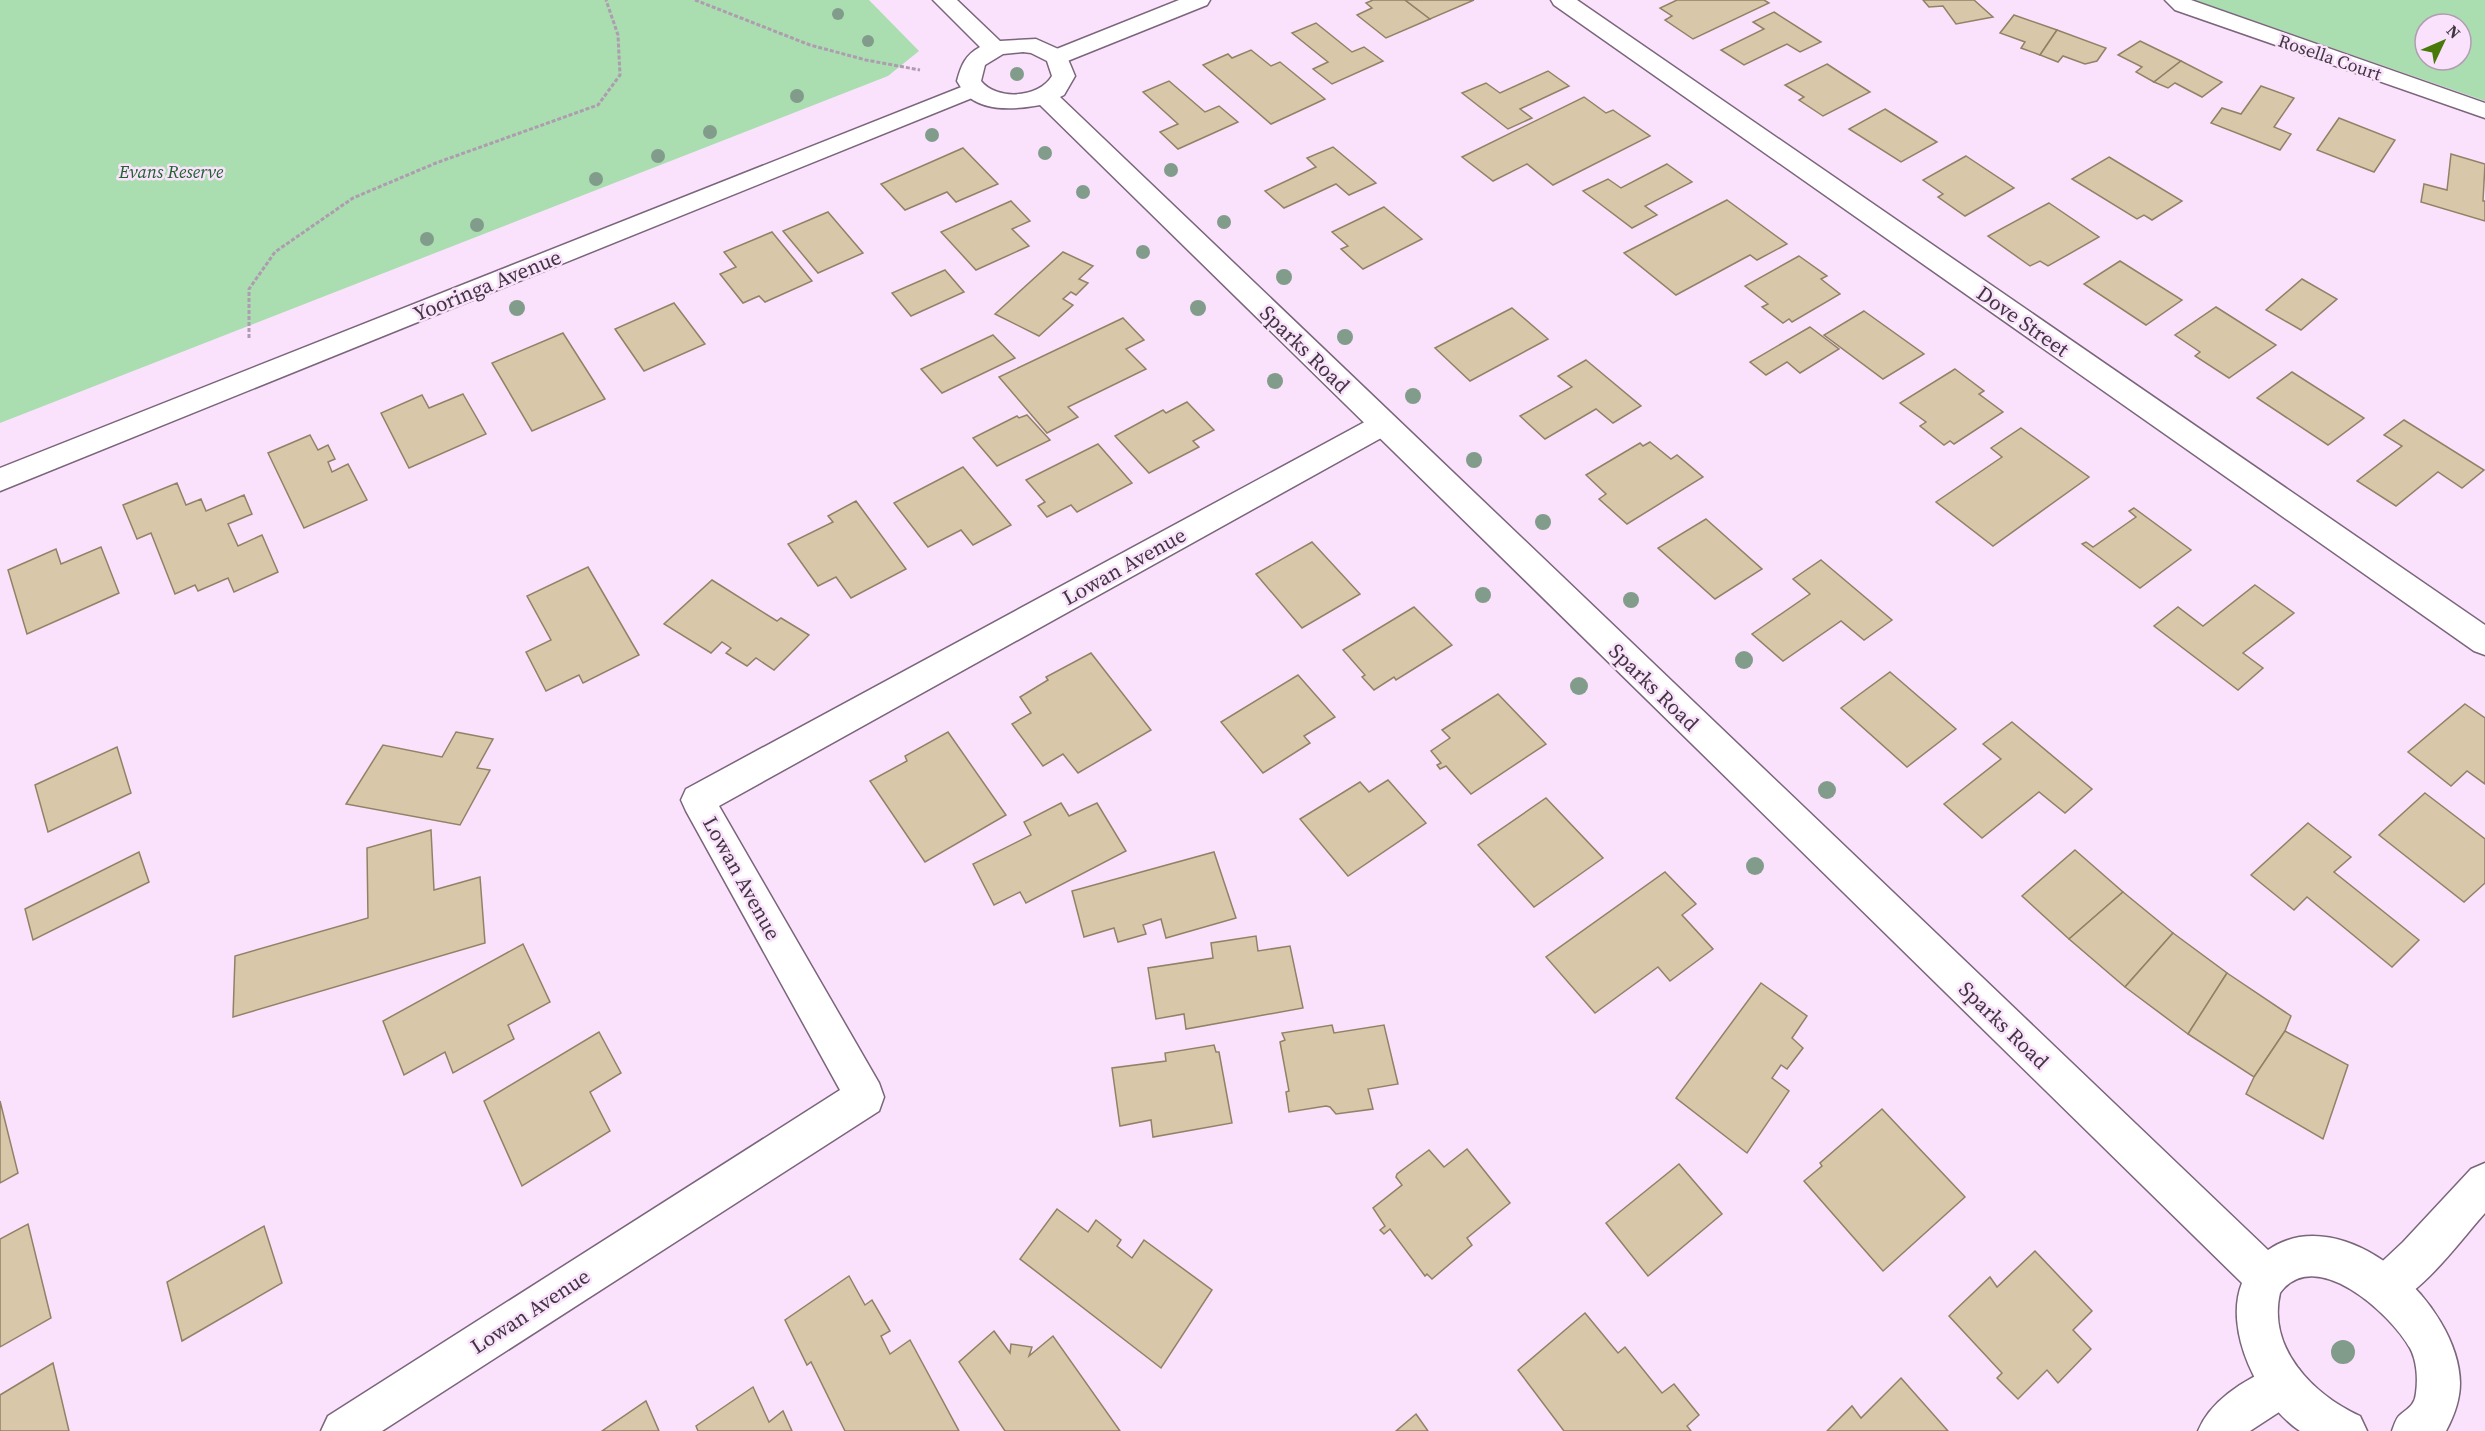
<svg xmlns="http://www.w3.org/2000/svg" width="2485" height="1431" viewBox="0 0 2485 1431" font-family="'Source Serif 4',serif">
<rect width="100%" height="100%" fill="#fbe2fc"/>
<g fill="#aaddb0" fill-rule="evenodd">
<path d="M 0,0 L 869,0 L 919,51 L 888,76 L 0,423 Z"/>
<path d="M 2194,0 L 2485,0 L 2485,101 ZM 2425,24 L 2461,24 L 2461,60 L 2425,60 Z"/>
</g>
<g fill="#d9c7aa" stroke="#928166" stroke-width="1.5">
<path d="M 1373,0 L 1405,0 L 1430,19 L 1386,38 L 1357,15 L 1372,8 L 1366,3 Z"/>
<path d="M 1405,0 L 1474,0 L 1430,19 Z"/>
<path d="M 1677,0 L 1764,0 L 1769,3 L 1693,39 L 1665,20 L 1672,16 L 1660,8 Z"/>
<path d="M 1923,0 L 1974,0 L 1993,17 L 1956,24 L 1943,6 L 1929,7 Z"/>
<path d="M 1774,12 L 1821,42 L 1800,52 L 1787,44 L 1744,65 L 1721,50 L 1764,29 L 1753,22 Z"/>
<path d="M 2014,15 L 2057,30 L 2040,55 L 2021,48 L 2025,42 L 2000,33 Z"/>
<path d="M 1316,23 L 1352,52 L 1364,47 L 1383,61 L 1332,84 L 1313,69 L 1328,62 L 1292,33 Z"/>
<path d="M 2057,30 L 2106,48 L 2097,61 L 2085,64 L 2063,56 L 2058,62 L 2040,55 Z"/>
<path d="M 2140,41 L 2181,61 L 2154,82 L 2136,72 L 2142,67 L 2118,55 Z"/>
<path d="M 1251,50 L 1271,66 L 1280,62 L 1325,99 L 1271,124 L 1203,65 L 1228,54 L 1232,58 Z"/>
<path d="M 2181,61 L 2222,82 L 2202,97 L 2175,83 L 2168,88 L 2154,82 Z"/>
<path d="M 1827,64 L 1870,92 L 1823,116 L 1799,100 L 1804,97 L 1785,85 Z"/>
<path d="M 1548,71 L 1569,86 L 1520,109 L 1532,118 L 1508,129 L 1462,93 L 1486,83 L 1500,93 Z"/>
<path d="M 1169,81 L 1205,112 L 1219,106 L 1238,122 L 1178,149 L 1160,132 L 1178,124 L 1143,92 Z"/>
<path d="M 2261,86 L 2294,98 L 2274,127 L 2291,134 L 2280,150 L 2211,123 L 2222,108 L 2241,114 Z"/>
<path d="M 1584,97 L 1606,113 L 1613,110 L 1650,136 L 1553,185 L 1527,164 L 1493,181 L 1462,157 Z"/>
<path d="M 1885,109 L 1937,142 L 1901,162 L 1849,129 Z"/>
<path d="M 2339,118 L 2395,140 L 2374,172 L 2317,150 Z"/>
<path d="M 1333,147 L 1376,183 L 1349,195 L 1336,184 L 1284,208 L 1265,191 L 1316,167 L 1307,158 Z"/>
<path d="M 963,148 L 998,184 L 956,202 L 947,192 L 905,210 L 881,184 Z"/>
<path d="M 2451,154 L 2485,164 L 2483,201 L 2485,201 L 2485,221 L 2421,202 L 2424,184 L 2447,190 Z"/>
<path d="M 1966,156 L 2014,188 L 1965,216 L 1938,197 L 1943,194 L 1923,180 Z"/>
<path d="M 2109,157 L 2182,201 L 2152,220 L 2144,215 L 2137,219 L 2072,179 Z"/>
<path d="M 1667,164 L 1692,182 L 1645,206 L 1657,215 L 1632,228 L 1583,191 L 1608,179 L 1621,188 Z"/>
<path d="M 1727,200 L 1787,244 L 1757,260 L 1750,255 L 1676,295 L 1624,253 Z"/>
<path d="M 1011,201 L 1030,221 L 1012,229 L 1029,246 L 976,270 L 941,232 Z"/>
<path d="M 2049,203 L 2099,237 L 2048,266 L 2040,261 L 2030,266 L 1988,236 Z"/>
<path d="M 1384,207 L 1422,239 L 1363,269 L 1341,249 L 1348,246 L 1332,232 Z"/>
<path d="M 828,212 L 863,253 L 818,273 L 783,231 Z"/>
<path d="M 772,232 L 812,281 L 765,302 L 759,296 L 743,303 L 720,274 L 736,267 L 724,252 Z"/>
<path d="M 1063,252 L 1093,266 L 1079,279 L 1088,283 L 1076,295 L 1071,292 L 1063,299 L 1073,305 L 1039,336 L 995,314 Z"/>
<path d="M 1799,256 L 1827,276 L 1821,279 L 1840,294 L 1792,322 L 1789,319 L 1783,323 L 1762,307 L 1768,304 L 1745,286 Z"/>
<path d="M 2120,261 L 2182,300 L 2146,325 L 2084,284 Z"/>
<path d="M 945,270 L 964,292 L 911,316 L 892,293 Z"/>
<path d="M 2302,279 L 2337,299 L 2301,330 L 2266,310 Z"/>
<path d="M 674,303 L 705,344 L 644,371 L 615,329 Z"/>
<path d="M 2216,307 L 2276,345 L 2229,378 L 2195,356 L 2200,352 L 2175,335 Z"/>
<path d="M 1512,308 L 1548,339 L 1470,381 L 1435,348 Z"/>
<path d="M 1864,311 L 1924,354 L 1883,379 L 1824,335 Z"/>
<path d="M 1123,318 L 1144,340 L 1126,349 L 1146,369 L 1068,407 L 1078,417 L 1047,433 L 999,377 Z"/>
<path d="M 1810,327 L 1839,349 L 1800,373 L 1787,362 L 1766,375 L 1750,362 Z"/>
<path d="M 563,333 L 605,399 L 532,431 L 492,363 Z"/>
<path d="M 993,335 L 1015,358 L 942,393 L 921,369 Z"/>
<path d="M 1586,360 L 1641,406 L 1613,423 L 1596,409 L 1545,439 L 1520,416 L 1572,387 L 1558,376 Z"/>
<path d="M 1955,369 L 1984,391 L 1979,394 L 2003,412 L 1954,444 L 1950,441 L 1944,445 L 1920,426 L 1926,422 L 1900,403 Z"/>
<path d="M 2292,372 L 2364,418 L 2328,445 L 2257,398 Z"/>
<path d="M 463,394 L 486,434 L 409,468 L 381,413 L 422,395 L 429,408 Z"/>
<path d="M 1187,402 L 1214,430 L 1193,441 L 1199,447 L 1149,473 L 1115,436 L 1163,410 L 1166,413 Z"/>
<path d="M 1027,415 L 1050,440 L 997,466 L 973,438 L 1017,416 L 1019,418 Z"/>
<path d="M 2404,420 L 2484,470 L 2462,488 L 2438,472 L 2396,506 L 2357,481 L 2402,446 L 2384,435 Z"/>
<path d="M 2021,428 L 2089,477 L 1993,546 L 1936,502 L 2002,457 L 1991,448 Z"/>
<path d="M 310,435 L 318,450 L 328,445 L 335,459 L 328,462 L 332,472 L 348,464 L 367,500 L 304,528 L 268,453 Z"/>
<path d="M 1650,442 L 1671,459 L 1677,455 L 1703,477 L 1627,524 L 1599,499 L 1606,494 L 1586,475 L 1640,443 L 1643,446 Z"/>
<path d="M 1098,444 L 1132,483 L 1077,512 L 1071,505 L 1047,517 L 1038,506 L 1045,502 L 1026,480 Z"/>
<path d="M 963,467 L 1011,525 L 973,545 L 961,530 L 928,547 L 894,503 Z"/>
<path d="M 177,483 L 186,505 L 201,499 L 206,511 L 244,495 L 252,514 L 228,524 L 238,546 L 262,535 L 278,572 L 234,592 L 228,578 L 198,591 L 195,585 L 175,594 L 151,533 L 137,539 L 123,505 Z"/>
<path d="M 856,501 L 906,569 L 851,598 L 836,577 L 818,586 L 788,544 L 833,522 L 828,516 Z"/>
<path d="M 2134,508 L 2191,550 L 2140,588 L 2082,544 L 2086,542 L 2093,547 L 2136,517 L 2129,511 Z"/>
<path d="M 1706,519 L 1762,569 L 1715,599 L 1658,548 Z"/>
<path d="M 1312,542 L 1360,594 L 1302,628 L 1256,574 Z"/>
<path d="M 101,547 L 119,593 L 27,634 L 8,570 L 56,549 L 61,564 Z"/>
<path d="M 1821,560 L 1892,620 L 1864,640 L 1841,621 L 1783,661 L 1752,634 L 1810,594 L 1793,579 Z"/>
<path d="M 588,567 L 639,655 L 583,683 L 579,675 L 546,691 L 526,652 L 551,640 L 527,596 Z"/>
<path d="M 712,580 L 777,621 L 781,618 L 809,635 L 774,670 L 756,658 L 747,666 L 726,653 L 731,648 L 722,642 L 711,653 L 664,624 Z"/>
<path d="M 2255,585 L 2294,613 L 2243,653 L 2263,668 L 2238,690 L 2154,626 L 2178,607 L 2203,626 Z"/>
<path d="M 1414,607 L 1452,645 L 1396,680 L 1394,677 L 1374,690 L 1362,677 L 1365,675 L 1343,650 Z"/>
<path d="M 1091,653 L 1151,730 L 1078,773 L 1063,754 L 1043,766 L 1012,724 L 1031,713 L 1020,697 L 1048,680 L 1046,677 Z"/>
<path d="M 1890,672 L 1956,729 L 1907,767 L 1841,708 Z"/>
<path d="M 1298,675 L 1335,717 L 1304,736 L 1310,743 L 1263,773 L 1221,722 Z"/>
<path d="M 1498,694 L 1546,744 L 1471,794 L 1446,766 L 1440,769 L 1437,765 L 1441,763 L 1431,751 L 1450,738 L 1442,730 Z"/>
<path d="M 2465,704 L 2485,718 L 2485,784 L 2467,771 L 2451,786 L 2408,752 Z"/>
<path d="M 2012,722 L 2092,789 L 2065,813 L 2039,792 L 1982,838 L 1944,804 L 2001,759 L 1983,744 Z"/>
<path d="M 456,732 L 493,739 L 477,768 L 490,770 L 460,825 L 346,804 L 383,745 L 442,757 Z"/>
<path d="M 948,732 L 1006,815 L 925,862 L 870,781 L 907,761 L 905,756 Z"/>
<path d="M 117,747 L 131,793 L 48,832 L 35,785 Z"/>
<path d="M 1388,780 L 1426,823 L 1348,876 L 1300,819 L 1360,782 L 1369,792 Z"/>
<path d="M 2425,793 L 2485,839 L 2485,883 L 2464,902 L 2379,835 Z"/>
<path d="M 1546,798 L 1603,858 L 1534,907 L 1478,845 Z"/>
<path d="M 1061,803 L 1069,816 L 1097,803 L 1126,851 L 1026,903 L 1020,892 L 994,905 L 973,864 L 1031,835 L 1024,822 Z"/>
<path d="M 2308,823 L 2351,857 L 2334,872 L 2419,940 L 2392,967 L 2307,897 L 2294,910 L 2251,875 Z"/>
<path d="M 431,830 L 434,890 L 480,877 L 485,943 L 233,1017 L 235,956 L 368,918 L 367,848 Z"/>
<path d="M 2075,850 L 2123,892 L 2069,939 L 2022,896 Z"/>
<path d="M 139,852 L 149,882 L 33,940 L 25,909 Z"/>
<path d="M 1214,852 L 1236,918 L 1166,938 L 1161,919 L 1143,925 L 1146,934 L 1118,942 L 1114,928 L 1084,937 L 1072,891 Z"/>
<path d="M 1665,872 L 1696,904 L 1682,915 L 1713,949 L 1670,981 L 1658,967 L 1595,1013 L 1546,957 Z"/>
<path d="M 2123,892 L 2173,933 L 2125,987 L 2069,939 Z"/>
<path d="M 2173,933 L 2227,973 L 2188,1034 L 2125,987 Z"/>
<path d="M 1256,936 L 1258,951 L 1290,946 L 1303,1008 L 1186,1029 L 1184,1014 L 1156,1019 L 1148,968 L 1213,958 L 1211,943 Z"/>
<path d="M 523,944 L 550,1002 L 508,1025 L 514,1039 L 453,1073 L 445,1052 L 404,1075 L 383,1021 Z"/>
<path d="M 2227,973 L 2291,1016 L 2285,1031 L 2254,1077 L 2188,1034 Z"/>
<path d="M 1761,983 L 1807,1016 L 1792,1038 L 1803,1048 L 1787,1069 L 1781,1065 L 1772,1078 L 1789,1091 L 1747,1153 L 1676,1098 Z"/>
<path d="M 1332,1025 L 1334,1033 L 1384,1025 L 1398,1084 L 1368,1089 L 1373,1109 L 1336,1114 L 1330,1107 L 1326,1106 L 1289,1112 L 1286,1092 L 1289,1091 L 1280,1042 L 1285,1040 L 1282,1033 Z"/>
<path d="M 2285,1031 L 2348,1065 L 2323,1139 L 2246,1094 L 2254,1077 Z"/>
<path d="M 599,1032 L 621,1073 L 590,1092 L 610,1131 L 522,1186 L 484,1101 Z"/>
<path d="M 1214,1045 L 1216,1052 L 1219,1052 L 1232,1123 L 1153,1137 L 1151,1120 L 1120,1126 L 1112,1068 L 1166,1061 L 1165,1053 Z"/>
<path d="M 0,1101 L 18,1173 L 0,1183 Z"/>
<path d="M 1882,1109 L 1965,1197 L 1883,1271 L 1804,1181 L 1822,1166 L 1820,1163 Z"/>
<path d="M 1467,1149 L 1510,1203 L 1467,1238 L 1472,1245 L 1432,1279 L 1427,1274 L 1425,1276 L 1390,1229 L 1384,1234 L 1380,1230 L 1385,1226 L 1373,1208 L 1402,1185 L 1396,1177 L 1397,1174 L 1429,1150 L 1444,1167 Z"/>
<path d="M 1679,1164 L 1722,1214 L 1648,1276 L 1606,1223 Z"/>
<path d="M 1057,1209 L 1088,1232 L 1096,1220 L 1121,1240 L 1117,1246 L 1132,1258 L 1144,1240 L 1212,1290 L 1161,1368 L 1020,1259 Z"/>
<path d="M 28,1224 L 51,1318 L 0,1347 L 0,1239 Z"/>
<path d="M 264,1226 L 282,1283 L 182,1341 L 167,1282 Z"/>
<path d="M 2035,1251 L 2092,1311 L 2073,1330 L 2091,1349 L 2058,1383 L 2047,1370 L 2018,1399 L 1997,1378 L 2002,1373 L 1949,1316 L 1990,1277 L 1997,1287 Z"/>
<path d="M 849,1276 L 865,1305 L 872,1300 L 890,1331 L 881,1336 L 890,1354 L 910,1340 L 959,1431 L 845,1431 L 811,1362 L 807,1365 L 785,1320 Z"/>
<path d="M 1585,1313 L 1618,1353 L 1625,1347 L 1662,1393 L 1674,1384 L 1699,1415 L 1687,1426 L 1691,1431 L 1564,1431 L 1518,1370 Z"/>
<path d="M 994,1331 L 1010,1353 L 1011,1344 L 1032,1347 L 1029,1356 L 1053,1336 L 1120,1431 L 1005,1431 L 959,1362 Z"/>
<path d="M 53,1363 L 69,1431 L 0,1431 L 0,1395 Z"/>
<path d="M 1901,1378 L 1948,1431 L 1827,1431 L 1852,1406 L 1861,1418 Z"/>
<path d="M 753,1387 L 769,1422 L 783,1411 L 792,1431 L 698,1431 L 696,1426 Z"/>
<path d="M 646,1401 L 659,1431 L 602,1431 Z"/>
<path d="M 1416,1414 L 1428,1431 L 1396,1431 Z"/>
</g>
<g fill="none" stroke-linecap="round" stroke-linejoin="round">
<g stroke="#7a657b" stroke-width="3">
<g id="minor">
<path d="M 1179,0 L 1210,0 L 1207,5 L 1065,62 L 1057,64 L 1049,62 L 1045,57 L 1049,52 Z"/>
<path d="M 1551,0 L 1577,0 L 2485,625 L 2485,655 L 2474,651 L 1554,5 Z"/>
<path d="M 2165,0 L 2191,0 L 2485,103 L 2485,118 L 2175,10 Z"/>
<path d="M 974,82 L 982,84 L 986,89 L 982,94 L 0,491 L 0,468 Z"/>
<path d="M 1382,414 L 1392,418 L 1396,425 L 1392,432 L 719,806 L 879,1083 L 884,1097 L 879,1111 L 382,1431 L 321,1431 L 328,1416 L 840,1090 L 686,811 L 681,800 L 686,789 L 1372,418 Z"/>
<path d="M 2485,1163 L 2485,1213 C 2458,1243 2424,1292 2386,1308 L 2371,1302 L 2365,1287 L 2371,1272 L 2403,1242 L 2471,1169 Z"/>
<path d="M 2284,1363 L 2299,1369 L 2305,1384 L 2299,1399 L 2250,1431 L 2198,1431 C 2212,1397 2251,1376 2284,1363 Z"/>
</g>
</g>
<g stroke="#7a657b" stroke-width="3">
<path id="tertiary" d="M 933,0 L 957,0 L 1000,41 L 1036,39 L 1065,52 L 1075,76 L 1064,95 L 1060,97 L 2268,1250 C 2343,1198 2459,1303 2460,1383 C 2460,1400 2454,1416 2446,1431 L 2392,1431 C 2394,1426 2396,1418 2400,1415 C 2408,1408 2415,1405 2416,1393 C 2418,1379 2417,1361 2410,1348 C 2391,1314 2315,1244 2280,1293 C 2267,1349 2314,1395 2360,1416 L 2367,1431 L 2300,1431 C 2259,1404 2223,1330 2242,1283 L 1040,105 C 1019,109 987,112 969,97 C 964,93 960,86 957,81 C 961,66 965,55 980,47 ZM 1023,52 L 1031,53 L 1047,61 L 1052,76 C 1039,98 997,101 981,81 L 985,65 L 1003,54 Z"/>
</g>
<g stroke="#ae9caf" stroke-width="3" stroke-dasharray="4 2" stroke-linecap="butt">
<path d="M 695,0 L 810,45 L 866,60 L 920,70"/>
<path d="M 249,338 L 249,289 L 275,252 L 353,198 L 436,163 L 598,105 L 620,75 L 618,35 L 606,0"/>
</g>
<use href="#minor" fill="#fff" fill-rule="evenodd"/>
<use href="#tertiary" fill="#fff" fill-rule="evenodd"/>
</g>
<g fill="#829c8b">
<circle cx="838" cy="14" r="6"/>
<circle cx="868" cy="41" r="6"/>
<circle cx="1017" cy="74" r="7"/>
<circle cx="797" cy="96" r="7"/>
<circle cx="710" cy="132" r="7"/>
<circle cx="932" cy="135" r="7"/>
<circle cx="1045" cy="153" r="7"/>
<circle cx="658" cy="156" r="7"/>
<circle cx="1171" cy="170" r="7"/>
<circle cx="596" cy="179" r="7"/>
<circle cx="1083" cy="192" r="7"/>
<circle cx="1224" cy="222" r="7"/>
<circle cx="477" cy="225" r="7"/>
<circle cx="427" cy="239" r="7"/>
<circle cx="1143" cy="252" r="7"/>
<circle cx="1284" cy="277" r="8"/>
<circle cx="517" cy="308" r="8"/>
<circle cx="1198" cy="308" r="8"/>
<circle cx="1345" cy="337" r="8"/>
<circle cx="1275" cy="381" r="8"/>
<circle cx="1413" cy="396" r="8"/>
<circle cx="1474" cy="460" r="8"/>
<circle cx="1543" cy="522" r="8"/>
<circle cx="1483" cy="595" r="8"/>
<circle cx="1631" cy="600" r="8"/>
<circle cx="1744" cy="660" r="9"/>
<circle cx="1579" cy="686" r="9"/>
<circle cx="1827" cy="790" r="9"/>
<circle cx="1755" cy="866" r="9"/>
<circle cx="2343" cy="1352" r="12"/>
</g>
<g text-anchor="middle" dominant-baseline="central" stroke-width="5" stroke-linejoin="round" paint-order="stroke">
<g font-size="18" fill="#3f3640" stroke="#fbe2fc">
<text transform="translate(2330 57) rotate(19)">Rosella Court</text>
</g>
<g font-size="18" font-style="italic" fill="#1f632f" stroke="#fbe2fc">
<text x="171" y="171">Evans Reserve</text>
</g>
<g font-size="21" fill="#3f3640" stroke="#fbe2fc">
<text transform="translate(487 285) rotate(-22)">Yooringa Avenue</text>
<text transform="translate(2023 321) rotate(35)">Dove Street</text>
<text transform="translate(1305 349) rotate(44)">Sparks Road</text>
<text transform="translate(1124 566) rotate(-29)">Lowan Avenue</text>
<text transform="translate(1654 687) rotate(44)">Sparks Road</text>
<text transform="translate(742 878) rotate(61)">Lowan Avenue</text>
<text transform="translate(2004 1025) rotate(44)">Sparks Road</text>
<text transform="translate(530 1311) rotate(-33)">Lowan Avenue</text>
</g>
</g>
<g transform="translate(2443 42) rotate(46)"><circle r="28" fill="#fbe2fc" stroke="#b09db1" stroke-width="1.5"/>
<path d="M0-4.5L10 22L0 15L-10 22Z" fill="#477a08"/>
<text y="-9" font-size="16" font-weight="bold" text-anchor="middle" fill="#3f3640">N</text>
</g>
</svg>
